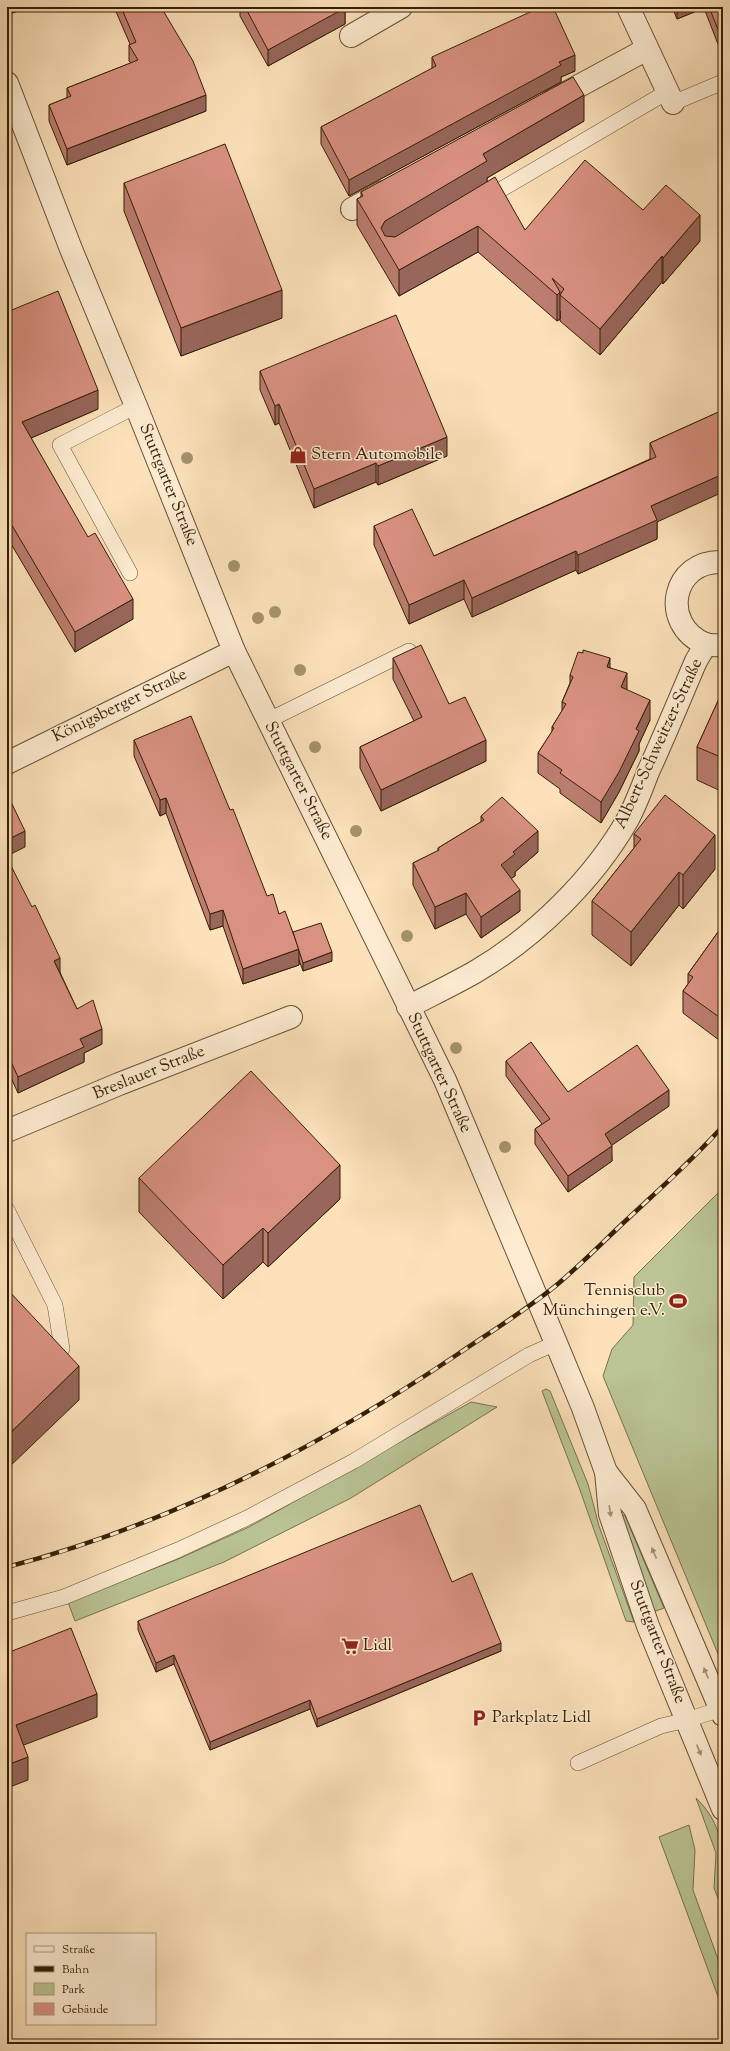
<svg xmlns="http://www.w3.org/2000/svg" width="730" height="2051" viewBox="0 0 730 2051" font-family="'Sorts Mill Goudy',serif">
<rect width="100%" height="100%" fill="#fce1ba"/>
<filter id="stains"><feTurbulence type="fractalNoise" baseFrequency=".005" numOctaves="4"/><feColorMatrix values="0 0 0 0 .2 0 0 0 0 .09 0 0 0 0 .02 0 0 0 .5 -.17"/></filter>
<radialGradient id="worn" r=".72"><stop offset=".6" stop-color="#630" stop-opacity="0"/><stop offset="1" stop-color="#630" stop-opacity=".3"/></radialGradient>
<g fill="#bac494" stroke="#78724c">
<path d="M 723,1188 L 723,1666 L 603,1376 L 612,1349 L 633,1325 L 634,1277 Z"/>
<path d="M 546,1389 L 550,1391 L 588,1484 L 599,1526 L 634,1622 L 626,1621 L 580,1490 L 542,1391 Z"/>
<path d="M 471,1402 L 497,1407 L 351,1498 L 224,1562 L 75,1621 L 68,1602 L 176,1560 L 249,1527 Z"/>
<path d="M 623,1515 L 625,1516 L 664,1608 L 653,1612 L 622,1517 Z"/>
<path d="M 696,1798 C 730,1831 723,1867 723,1911 L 714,1888 L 716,1853 Z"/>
<path d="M 689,1825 L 695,1850 L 693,1890 L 723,1973 L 723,2010 L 659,1837 Z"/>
</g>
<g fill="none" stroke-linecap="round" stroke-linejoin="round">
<g stroke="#675031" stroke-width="16">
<g id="service">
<path d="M 673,103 L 723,82"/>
<path d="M 485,199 L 667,92"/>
<path d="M 130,573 L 60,445 L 136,406"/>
<path d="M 267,721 L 409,651"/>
<path d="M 7,1210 L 55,1305 L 62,1349"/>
<path d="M 7,1613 L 64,1597 L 178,1550 L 247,1518 L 354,1461 L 529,1355 L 556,1343"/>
<path d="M 578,1763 L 661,1726 L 687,1720 L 721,1709"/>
</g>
</g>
<g stroke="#675031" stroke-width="24">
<g id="minor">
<path d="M 628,7 L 673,103"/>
<path d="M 351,36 L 401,7"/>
<path d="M 553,100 L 647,49"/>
<path d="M 352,209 L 383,192"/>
<path d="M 723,562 C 672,559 659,624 705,644 C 710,646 717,645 723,645"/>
<path d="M 7,763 L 234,651"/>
<path d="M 408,1007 C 431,995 454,984 475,972 C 535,937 594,879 628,819 C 636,804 642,788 648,772 C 665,735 680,698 696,661 L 706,644"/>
<path d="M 7,1131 L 119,1084 L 291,1017"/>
</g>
</g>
<g stroke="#675031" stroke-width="24">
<g id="tertiary">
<path d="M 7,83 L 71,249 L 136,406 L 234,651 L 445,1080 L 556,1343 L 583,1408 L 606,1472 L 610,1514 L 648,1626 L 723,1809"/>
<path d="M 606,1472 L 635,1509 L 723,1715"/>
</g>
</g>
<use href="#service" stroke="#fdecd2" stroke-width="15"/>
<use href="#minor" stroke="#fdecd2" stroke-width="22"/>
<use href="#tertiary" stroke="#fdecd2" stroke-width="22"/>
<g stroke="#351f03" stroke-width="4.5">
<path id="rail" d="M 7,1567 C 169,1525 320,1447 458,1354 C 492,1331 528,1309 559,1283 C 580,1265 599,1246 619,1227 C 654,1194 691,1162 723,1126"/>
</g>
<use href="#rail" stroke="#fdecd2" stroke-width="3" stroke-dasharray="9" stroke-linecap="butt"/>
</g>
<g fill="#a5926d">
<circle cx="187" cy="458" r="6"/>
<circle cx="234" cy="566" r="6"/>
<circle cx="275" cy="612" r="6"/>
<circle cx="258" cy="618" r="6"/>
<circle cx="300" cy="670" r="6"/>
<circle cx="315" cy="747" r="6"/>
<circle cx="356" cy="831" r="6"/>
<circle cx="407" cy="936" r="6"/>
<circle cx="456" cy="1048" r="6"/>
<circle cx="505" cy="1147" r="6"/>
</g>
<g fill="#bb7d70" stroke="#351f03">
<path d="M 7,7 L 27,7 L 10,14 Z"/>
<path d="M 114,7 L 161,7 L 206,111 L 67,165 L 49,121 L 49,105 L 67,98 L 67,88 L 131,63 L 129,61 L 129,45 L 130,44 Z"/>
<path d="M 240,7 L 355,7 L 345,12 L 345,24 L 268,66 L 240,16 Z"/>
<path d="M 672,7 L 723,7 L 723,57 L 704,8 L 677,19 Z"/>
<path d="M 432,57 L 575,71 L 561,77 L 561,82 L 349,196 L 321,144 L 321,127 L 432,69 Z"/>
<path d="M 584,121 L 487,178 L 487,182 L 525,230 L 643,210 L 700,241 L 663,284 L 662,282 L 600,355 L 560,321 L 560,311 L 560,319 L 557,321 L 478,252 L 399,296 L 357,225 L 357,199 L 361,197 L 361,192 Z"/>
<path d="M 124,183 L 282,318 L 181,356 L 124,211 Z"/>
<path d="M 7,312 L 98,409 L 31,438 L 133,619 L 75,652 L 7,537 Z"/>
<path d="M 260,371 L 447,456 L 378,485 L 376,482 L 314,508 L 279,423 L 275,425 L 260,390 Z"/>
<path d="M 723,410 L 657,522 L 657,539 L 578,574 L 576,570 L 472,617 L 464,599 L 409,624 L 374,545 L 374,526 L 434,556 L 650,459 L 650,443 Z"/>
<path d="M 393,658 L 449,704 L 486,761 L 381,811 L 360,768 L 360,747 L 414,721 L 393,679 Z"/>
<path d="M 610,667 L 650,720 L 639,744 L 639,751 L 619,792 L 601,823 L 560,793 L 560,789 L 538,773 L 538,753 L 552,732 L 552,727 L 562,711 L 562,702 L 570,683 L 570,675 Z"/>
<path d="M 723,690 L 723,792 L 697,780 L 697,747 Z"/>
<path d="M 134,740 L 279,914 L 293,932 L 332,961 L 303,971 L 299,960 L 299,965 L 243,984 L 223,926 L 210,930 L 166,813 L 160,816 L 134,756 Z"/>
<path d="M 481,816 L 538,852 L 515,872 L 515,876 L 511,878 L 520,911 L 481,938 L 466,914 L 435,929 L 413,885 L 413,863 L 438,851 L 438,848 L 481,822 Z"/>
<path d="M 634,834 L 715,869 L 683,909 L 679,905 L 631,966 L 592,935 L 592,901 L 634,848 Z"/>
<path d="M 7,858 L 77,1009 L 102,1044 L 84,1053 L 84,1062 L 18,1093 L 7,1069 Z"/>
<path d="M 723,925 L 719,1040 L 683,1013 L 683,991 L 688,984 L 688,974 Z"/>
<path d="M 506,1061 L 568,1092 L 669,1106 L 611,1145 L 612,1161 L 568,1192 L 535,1144 L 535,1129 L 542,1124 L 506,1076 Z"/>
<path d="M 139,1178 L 340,1199 L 268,1267 L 263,1262 L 223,1299 L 139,1212 Z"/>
<path d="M 452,1582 L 501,1651 L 317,1727 L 310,1709 L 210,1750 L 174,1664 L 156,1672 L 138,1630 L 138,1621 Z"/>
</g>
<g fill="#98665b" stroke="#351f03">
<path d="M 10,7 L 27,7 L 10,14 Z"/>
<path d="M 340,7 L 355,7 L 345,12 L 345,24 L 268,66 L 268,50 Z"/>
<path d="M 677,7 L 704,7 L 704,8 L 677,19 Z"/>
<path d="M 575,55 L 575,71 L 561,77 L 561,82 L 349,196 L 349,180 L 559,62 Z"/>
<path d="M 206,95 L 206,111 L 67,165 L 67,149 Z"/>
<path d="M 584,95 L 584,121 L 487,178 L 487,188 L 385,247 L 381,228 L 385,221 L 483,154 Z"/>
<path d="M 700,215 L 700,241 L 663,284 L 663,258 Z"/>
<path d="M 478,226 L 478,252 L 399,296 L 399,270 Z"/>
<path d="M 662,256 L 662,282 L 600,355 L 600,329 Z"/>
<path d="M 282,290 L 282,318 L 181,356 L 181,328 Z"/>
<path d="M 560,292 L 560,319 L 557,321 L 557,295 Z"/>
<path d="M 98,390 L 98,409 L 22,442 L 22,422 Z"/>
<path d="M 279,404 L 279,423 L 275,425 L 275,406 Z"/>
<path d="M 447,437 L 447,456 L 378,485 L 378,466 Z"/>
<path d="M 376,463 L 376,482 L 314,508 L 314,489 Z"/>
<path d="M 723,474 L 723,492 L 657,522 L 657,539 L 578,574 L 578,555 L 651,506 Z"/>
<path d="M 576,551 L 576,570 L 472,617 L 472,598 Z"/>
<path d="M 464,580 L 464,599 L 409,624 L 409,605 Z"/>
<path d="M 133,599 L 133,619 L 75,652 L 75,632 Z"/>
<path d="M 610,658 L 610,679 L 607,667 Z"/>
<path d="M 627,673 L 627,693 L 621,687 Z"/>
<path d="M 650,700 L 650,720 L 639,744 L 639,751 L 619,792 L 601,823 L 601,802 Z"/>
<path d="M 486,740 L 486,761 L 381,811 L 381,790 Z"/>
<path d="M 166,798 L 166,813 L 160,816 L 160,800 Z"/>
<path d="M 25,831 L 25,847 L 7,856 L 7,840 Z"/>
<path d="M 538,831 L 538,852 L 515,872 L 515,876 L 501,886 L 501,865 L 513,852 Z"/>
<path d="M 715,835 L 715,869 L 683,909 L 683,875 Z"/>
<path d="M 679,872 L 679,905 L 631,966 L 631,932 Z"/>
<path d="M 520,890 L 520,911 L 481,938 L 481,917 Z"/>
<path d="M 466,893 L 466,914 L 435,929 L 435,907 Z"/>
<path d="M 223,910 L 223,926 L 210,930 L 210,914 Z"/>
<path d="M 299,949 L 299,965 L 243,984 L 243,969 Z"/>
<path d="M 332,952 L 332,961 L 303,971 L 303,963 Z"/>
<path d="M 60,958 L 60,973 L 54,961 Z"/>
<path d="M 723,1012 L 723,1035 L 719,1040 L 719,1017 Z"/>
<path d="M 102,1029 L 102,1044 L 84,1053 L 84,1062 L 18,1093 L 18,1077 L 80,1039 Z"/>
<path d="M 669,1090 L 669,1106 L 605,1150 L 605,1134 Z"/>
<path d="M 612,1146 L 612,1161 L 568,1192 L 568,1176 Z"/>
<path d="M 340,1165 L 340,1199 L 268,1267 L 268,1233 Z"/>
<path d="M 263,1228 L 263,1262 L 223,1299 L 223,1265 Z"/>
<path d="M 79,1366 L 79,1400 L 7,1469 L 7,1436 Z"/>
<path d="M 501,1643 L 501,1651 L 317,1727 L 317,1719 Z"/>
<path d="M 174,1655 L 174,1664 L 156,1672 L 156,1663 Z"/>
<path d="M 97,1694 L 97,1717 L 16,1748 L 16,1725 Z"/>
<path d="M 310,1700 L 310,1709 L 210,1750 L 210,1742 Z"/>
<path d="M 28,1757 L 28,1780 L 7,1788 L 7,1765 Z"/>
</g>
<g fill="#d99182" stroke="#351f03">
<path d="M 121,7 L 161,7 L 193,61 L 206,95 L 67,149 L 49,105 L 71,96 L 67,88 L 138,60 L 129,45 L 136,42 Z"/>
<path d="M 245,7 L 345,7 L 345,8 L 268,50 Z"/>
<path d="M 541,7 L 553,7 L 575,55 L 559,62 L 561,65 L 349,180 L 321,127 L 436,66 L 432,57 Z"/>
<path d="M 709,7 L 723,7 L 723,42 Z"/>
<path d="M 573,77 L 584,95 L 483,154 L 487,161 L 385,221 L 381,228 L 385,236 L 395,237 L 495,177 L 525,230 L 585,160 L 643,210 L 666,185 L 700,215 L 663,258 L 662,256 L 600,329 L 560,295 L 564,289 L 552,278 L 560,292 L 557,295 L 478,226 L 399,270 L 357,199 L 363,196 L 361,192 Z"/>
<path d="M 225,144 L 282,290 L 181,328 L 124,183 Z"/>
<path d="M 58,291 L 98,390 L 22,422 L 88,537 L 95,533 L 133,599 L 75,632 L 7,517 L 7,312 Z"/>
<path d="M 396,315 L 447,437 L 378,466 L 376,463 L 314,489 L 279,404 L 275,406 L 260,371 Z"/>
<path d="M 723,410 L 723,474 L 651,506 L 657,520 L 578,555 L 576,551 L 472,598 L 464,580 L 409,605 L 374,526 L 412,509 L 434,556 L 656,457 L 650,443 Z"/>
<path d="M 421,645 L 449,704 L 465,697 L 486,740 L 381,790 L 360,747 L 422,717 L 393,658 Z"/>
<path d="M 583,650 L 610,658 L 607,667 L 627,673 L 621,687 L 650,700 L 636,729 L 639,731 L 619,772 L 601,802 L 560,773 L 562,770 L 538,753 L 554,728 L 552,727 L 566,704 L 562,702 L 573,677 L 570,675 L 578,652 L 583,653 Z"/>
<path d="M 723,690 L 723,758 L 697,747 Z"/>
<path d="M 191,716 L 230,810 L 233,809 L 267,896 L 273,894 L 279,914 L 285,911 L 299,949 L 243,969 L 223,910 L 210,914 L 166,798 L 160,800 L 134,740 Z"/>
<path d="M 665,795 L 715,835 L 683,875 L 679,872 L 631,932 L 592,901 L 641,839 L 634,834 Z"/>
<path d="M 502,797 L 538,831 L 513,852 L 515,854 L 501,865 L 520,890 L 481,917 L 466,893 L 435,907 L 413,863 L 439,850 L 438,848 L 484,820 L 481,816 Z"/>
<path d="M 11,802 L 25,831 L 7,840 L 7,804 Z"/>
<path d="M 7,858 L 32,907 L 35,905 L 60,958 L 54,961 L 77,1009 L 93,1000 L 102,1029 L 80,1039 L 84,1047 L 18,1077 L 7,1053 Z"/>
<path d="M 321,923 L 332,952 L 303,963 L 293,932 Z"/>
<path d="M 723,925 L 723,1012 L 719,1017 L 683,991 L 693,977 L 688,974 Z"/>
<path d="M 531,1042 L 568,1092 L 637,1045 L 669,1090 L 605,1134 L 612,1146 L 568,1176 L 535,1129 L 550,1119 L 506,1061 Z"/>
<path d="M 251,1071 L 340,1165 L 268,1233 L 263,1228 L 223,1265 L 139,1178 Z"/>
<path d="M 7,1289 L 79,1366 L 7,1436 Z"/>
<path d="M 420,1505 L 452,1582 L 472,1573 L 501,1643 L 317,1719 L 310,1700 L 210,1742 L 174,1655 L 156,1663 L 138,1621 Z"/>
<path d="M 71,1628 L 97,1694 L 16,1725 L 28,1757 L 7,1765 L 7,1653 Z"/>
</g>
<defs><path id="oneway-solid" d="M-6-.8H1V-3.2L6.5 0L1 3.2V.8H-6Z"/></defs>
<g fill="#a39075">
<use href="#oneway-solid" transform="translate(610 1511) rotate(81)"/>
<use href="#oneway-solid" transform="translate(654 1553) rotate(-114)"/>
<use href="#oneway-solid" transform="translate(706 1673) rotate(-113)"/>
<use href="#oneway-solid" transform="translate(699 1750) rotate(68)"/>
</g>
<defs>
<g id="shop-bare" transform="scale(1.38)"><path d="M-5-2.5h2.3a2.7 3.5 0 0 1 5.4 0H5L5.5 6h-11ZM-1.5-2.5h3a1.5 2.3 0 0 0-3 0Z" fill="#8f2418" stroke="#fdecd2" stroke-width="2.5" paint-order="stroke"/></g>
<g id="stadium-bare" transform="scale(1.38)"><path d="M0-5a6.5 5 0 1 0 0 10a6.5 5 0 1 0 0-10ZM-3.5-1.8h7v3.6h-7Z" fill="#8f2418" stroke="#fdecd2" stroke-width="2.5" paint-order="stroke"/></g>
<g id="supermarket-bare" transform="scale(1.38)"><path d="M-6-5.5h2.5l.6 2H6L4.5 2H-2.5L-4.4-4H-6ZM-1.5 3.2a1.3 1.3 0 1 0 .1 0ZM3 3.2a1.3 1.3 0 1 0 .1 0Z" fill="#8f2418" stroke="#fdecd2" stroke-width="2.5" paint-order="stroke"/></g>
<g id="parking-bare" transform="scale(1.38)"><path d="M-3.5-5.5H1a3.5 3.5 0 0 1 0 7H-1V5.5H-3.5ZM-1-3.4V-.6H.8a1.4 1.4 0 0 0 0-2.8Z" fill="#8f2418" stroke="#fdecd2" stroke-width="2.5" paint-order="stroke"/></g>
</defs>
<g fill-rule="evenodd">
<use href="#shop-bare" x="298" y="455"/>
<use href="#stadium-bare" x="678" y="1301"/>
<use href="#supermarket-bare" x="350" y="1646"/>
<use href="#parking-bare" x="479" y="1718"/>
</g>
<g text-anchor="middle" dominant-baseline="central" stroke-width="3" stroke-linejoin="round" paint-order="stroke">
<g font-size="17" fill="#351f03" stroke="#fdecd2" text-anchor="start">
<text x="311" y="455">Stern Automobile</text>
<text x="665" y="1291" text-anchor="end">Tennisclub<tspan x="665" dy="20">Münchingen e.V.</tspan></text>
<text x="363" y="1646">Lidl</text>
<text x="492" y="1718">Parkplatz Lidl</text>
</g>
<g font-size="17" fill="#351f03" stroke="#fdecd2">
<text transform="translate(168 485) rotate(68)">Stuttgarter Straße</text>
<text transform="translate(120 706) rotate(-26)">Königsberger Straße</text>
<text transform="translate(659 744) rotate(-65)">Albert-Schweitzer-Straße</text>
<text transform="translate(298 781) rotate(63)">Stuttgarter Straße</text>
<text transform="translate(149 1073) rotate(-22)">Breslauer Straße</text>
<text transform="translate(439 1073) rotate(65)">Stuttgarter Straße</text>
<text transform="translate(657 1642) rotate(69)">Stuttgarter Straße</text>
</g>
</g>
<rect width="730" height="2051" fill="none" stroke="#fce1ba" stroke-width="24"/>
<rect x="8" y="8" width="714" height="2035" fill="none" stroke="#351f03" stroke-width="2"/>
<rect x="12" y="12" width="706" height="2027" fill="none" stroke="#351f03"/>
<rect x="26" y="1933" width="130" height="92" fill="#fdecd2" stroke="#ad9a7f"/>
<rect x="34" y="1946" width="20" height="6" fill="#fdecd2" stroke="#ad9a7f"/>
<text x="62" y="1953" font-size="12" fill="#351f03">Straße</text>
<rect x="34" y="1966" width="20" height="6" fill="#351f03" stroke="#ad9a7f"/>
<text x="62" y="1973" font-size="12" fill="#351f03">Bahn</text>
<rect x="34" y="1983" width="20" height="12" fill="#bac494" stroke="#ad9a7f"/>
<text x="62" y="1993" font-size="12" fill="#351f03">Park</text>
<rect x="34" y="2003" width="20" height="12" fill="#d99182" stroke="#ad9a7f"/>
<text x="62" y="2013" font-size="12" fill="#351f03">Gebäude</text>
<rect width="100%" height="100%" filter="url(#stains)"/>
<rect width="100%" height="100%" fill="url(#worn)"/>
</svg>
